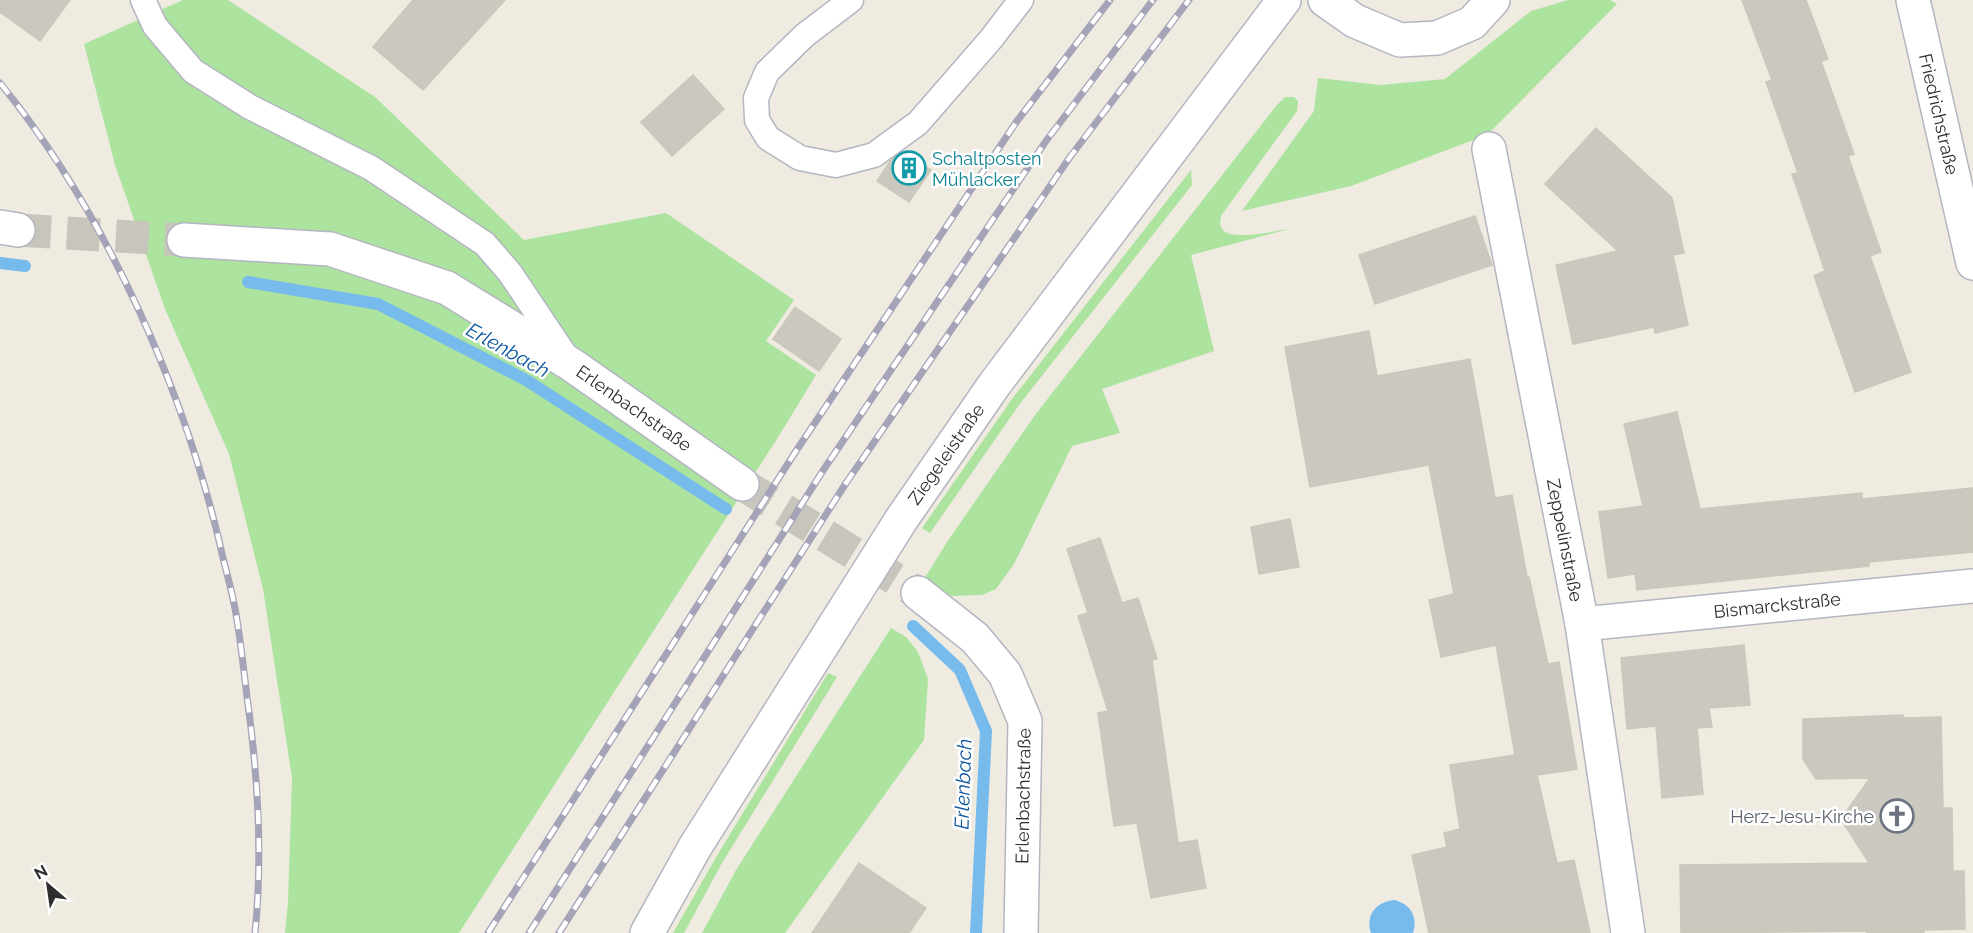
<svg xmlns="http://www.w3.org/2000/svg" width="1973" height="933" viewBox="0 0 1973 933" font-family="Raleway,sans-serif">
<rect width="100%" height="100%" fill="#efebe1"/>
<g fill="#abe39f">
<path d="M 183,0 L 228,0 L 375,97 L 524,240 L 666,213 L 794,300 L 766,341 L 816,375 L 777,439 L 459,933 L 285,933 L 288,902 L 292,778 L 263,589 L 229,454 L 165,309 L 115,165 L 84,44 Z"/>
<path d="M 1568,0 L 1610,0 L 1617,4 L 1487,135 L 1351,186 L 1242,211 L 1314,111 L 1318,78 L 1381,85 L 1445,79 L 1531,11 Z"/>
<path d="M 1285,97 L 1294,97 L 1298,101 L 1297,111 L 1221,216 C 1220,222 1219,226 1223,230 C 1232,241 1275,231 1289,229 L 1191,255 L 1214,351 L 1102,389 L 1120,433 L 1072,446 L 1014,564 L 996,589 L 982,595 L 952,596 L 939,593 L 921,584 L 947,542 L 1035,415 L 1276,106 Z"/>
<path d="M 1191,170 L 1192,185 L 1019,405 L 930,533 L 922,528 L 1012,399 Z"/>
<path d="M 891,628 L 906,637 L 918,652 L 928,679 L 924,740 L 785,933 L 702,933 L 736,870 Z"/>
<path d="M 828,673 L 837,677 L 722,863 L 684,933 L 673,933 L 715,859 Z"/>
</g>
<path fill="#77bbed" d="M 1394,900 C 1411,904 1418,917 1413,933 L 1371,933 C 1365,915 1376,902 1394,900 Z"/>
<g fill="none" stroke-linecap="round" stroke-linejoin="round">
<g stroke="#77bbed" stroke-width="12">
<path d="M 0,263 L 25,266"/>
<path d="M 248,282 L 378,304 L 526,380 L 726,509"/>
<path d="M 913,626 L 960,670 L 986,731 L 976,933"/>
</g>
</g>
<g fill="#cbc9bf" stroke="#cbc7ba" stroke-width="1.5">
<path d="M 0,0 L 70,0 L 40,41 L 0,12 Z"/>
<path d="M 413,0 L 505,0 L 423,90 L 373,47 Z"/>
<path d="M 1742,0 L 1806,0 L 1828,59 L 1821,61 L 1854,154 L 1848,156 L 1881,252 L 1870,256 L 1911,372 L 1855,392 L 1814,276 L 1825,271 L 1792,174 L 1798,173 L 1766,82 L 1772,80 Z"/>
<path d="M 693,75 L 724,109 L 672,156 L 641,122 Z"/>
<path d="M 1596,128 L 1672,198 L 1684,253 L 1673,255 L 1688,325 L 1655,333 L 1654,327 L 1573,344 L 1556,265 L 1618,251 L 1545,184 Z"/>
<path d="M 902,152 L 931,170 L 909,202 L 877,181 L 891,160 Z"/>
<path d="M 1475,216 L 1492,265 L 1375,304 L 1359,255 Z"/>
<path d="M 795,307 L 841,339 L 819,371 L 773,339 Z"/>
<path d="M 1369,331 L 1377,376 L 1470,359 L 1495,498 L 1512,495 L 1527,577 L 1529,577 L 1548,664 L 1559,662 L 1577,769 L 1537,775 L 1557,863 L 1574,860 L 1590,933 L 1429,933 L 1412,855 L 1447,847 L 1444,833 L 1460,829 L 1450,765 L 1515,755 L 1496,645 L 1441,657 L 1429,600 L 1454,594 L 1429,465 L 1310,487 L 1285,347 Z"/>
<path d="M 1677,412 L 1700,509 L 1862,493 L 1862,499 L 1973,488 L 1973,552 L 1869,562 L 1869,566 L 1637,590 L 1635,574 L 1608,578 L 1599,512 L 1643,506 L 1624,424 Z"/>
<path d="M 1290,519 L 1299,567 L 1259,574 L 1251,527 Z"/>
<path d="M 1100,538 L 1122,603 L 1138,598 L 1157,659 L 1152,660 L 1178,843 L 1197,840 L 1206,888 L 1151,898 L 1137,823 L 1114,826 L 1098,713 L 1108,711 L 1078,616 L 1088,613 L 1067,549 Z"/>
<path d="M 1744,645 L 1750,705 L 1709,708 L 1712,727 L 1697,728 L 1703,794 L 1662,798 L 1656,726 L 1627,729 L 1621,658 Z"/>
<path d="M 1903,715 L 1903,718 L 1941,717 L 1943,808 L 1952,808 L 1953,871 L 1964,871 L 1965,929 L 1924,930 L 1924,933 L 1867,933 L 1867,931 L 1681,933 L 1680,865 L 1869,863 L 1841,819 L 1870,778 L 1816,779 L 1803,759 L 1803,719 Z"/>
<path d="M 859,863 L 926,908 L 909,933 L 812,933 Z"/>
</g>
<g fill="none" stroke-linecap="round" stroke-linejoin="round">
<g stroke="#c8c5bd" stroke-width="33" stroke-dasharray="33 16" stroke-linecap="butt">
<path d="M 18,230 L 184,240"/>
<path d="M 742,484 L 918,593"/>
</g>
<g stroke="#b4b5c1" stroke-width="27">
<g id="service">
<path d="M 143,0 L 155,26 L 193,71 L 250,107 L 371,168 L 485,244 L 510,273 L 567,358"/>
<path d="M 851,0 L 805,35 L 767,72 L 756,98 L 757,120 L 768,138 L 800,158 L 836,165 L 874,155 L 918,123 L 991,39 L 1021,0"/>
</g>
</g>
<g stroke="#b4b5c1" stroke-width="36">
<g id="minor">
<path d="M 1325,0 L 1355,21 L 1400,40 L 1437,38 L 1472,23 L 1493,0"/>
<path d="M 1913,0 L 1973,263"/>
<path d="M 1489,149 L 1582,624 L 1628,933"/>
<path d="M 0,227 L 18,230"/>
<path d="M 184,240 L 330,249 L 447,288 L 572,365 L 742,484"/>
<path d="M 918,593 L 975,638 L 1005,674 L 1025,721 L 1021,933"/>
<path d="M 1582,624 L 1973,586"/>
</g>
</g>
<g stroke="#b4b5c1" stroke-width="36">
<path id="tertiary" d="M 647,933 L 695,847 L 901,520 L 994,385 L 1284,0"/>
</g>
<use href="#service" stroke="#fff" stroke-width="24"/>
<use href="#minor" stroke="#fff" stroke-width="33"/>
<use href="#tertiary" stroke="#fff" stroke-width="33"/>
<g stroke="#a4a3b7" stroke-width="7">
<g id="rail">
<path d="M 0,83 C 108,216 187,395 224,562 C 229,581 234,600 237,620 C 241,645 244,671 247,697 C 258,775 263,854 255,933"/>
<path d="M 488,933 L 796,451 L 1017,121 L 1110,0"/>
<path d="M 529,933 L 824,469 L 1046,141 L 1153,0"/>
<path d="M 559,933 L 846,483 L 1070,157 L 1189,0"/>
</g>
</g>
<use href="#rail" stroke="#fff" stroke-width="4.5" stroke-dasharray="14" stroke-linecap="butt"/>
</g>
<defs>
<g id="building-ring" transform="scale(1.725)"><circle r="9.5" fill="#fff" stroke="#0f9aa8" stroke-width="1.5"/><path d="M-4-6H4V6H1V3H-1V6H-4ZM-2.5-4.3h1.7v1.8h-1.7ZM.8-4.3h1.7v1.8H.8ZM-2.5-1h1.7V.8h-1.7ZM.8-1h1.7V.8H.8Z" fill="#0f9aa8"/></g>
<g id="church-ring" transform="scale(1.725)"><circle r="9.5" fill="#fff" stroke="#6b7280" stroke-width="1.5"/><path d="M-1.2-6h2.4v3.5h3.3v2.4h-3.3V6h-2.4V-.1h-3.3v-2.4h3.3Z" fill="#6b7280"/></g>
</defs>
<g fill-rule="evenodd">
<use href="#building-ring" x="909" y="168"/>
<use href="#church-ring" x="1897" y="816"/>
</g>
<g text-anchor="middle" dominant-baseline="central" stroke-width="5" stroke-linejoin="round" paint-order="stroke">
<g font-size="18" fill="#2e2e2e" stroke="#fff">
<text transform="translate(1939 114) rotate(77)">Friedrichstraße</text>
<text transform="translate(634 408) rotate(35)">Erlenbachstraße</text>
<text transform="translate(946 454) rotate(-55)">Ziegeleistraße</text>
<text transform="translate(1565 540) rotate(79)">Zeppelinstraße</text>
<text transform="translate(1777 605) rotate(-6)">Bismarckstraße</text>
<text transform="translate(1023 796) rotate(-89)">Erlenbachstraße</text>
</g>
<g font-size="18" fill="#0d838f" stroke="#fff" text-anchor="start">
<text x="932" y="158">Schaltposten<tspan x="932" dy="21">Mühlacker</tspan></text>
</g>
<g font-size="18" fill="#5b616d" stroke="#fff" text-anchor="end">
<text x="1874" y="816">Herz-Jesu-Kirche</text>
</g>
<g font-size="20" font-style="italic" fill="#1057a0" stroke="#fff">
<text transform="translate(508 350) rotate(29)">Erlenbach</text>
<text transform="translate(963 784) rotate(-88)">Erlenbach</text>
</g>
</g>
<g transform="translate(48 885) rotate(331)" stroke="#ffffff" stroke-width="4.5" paint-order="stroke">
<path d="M0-4.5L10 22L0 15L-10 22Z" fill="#2e2e2e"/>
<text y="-9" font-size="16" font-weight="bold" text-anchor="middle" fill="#2e2e2e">N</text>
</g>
</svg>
